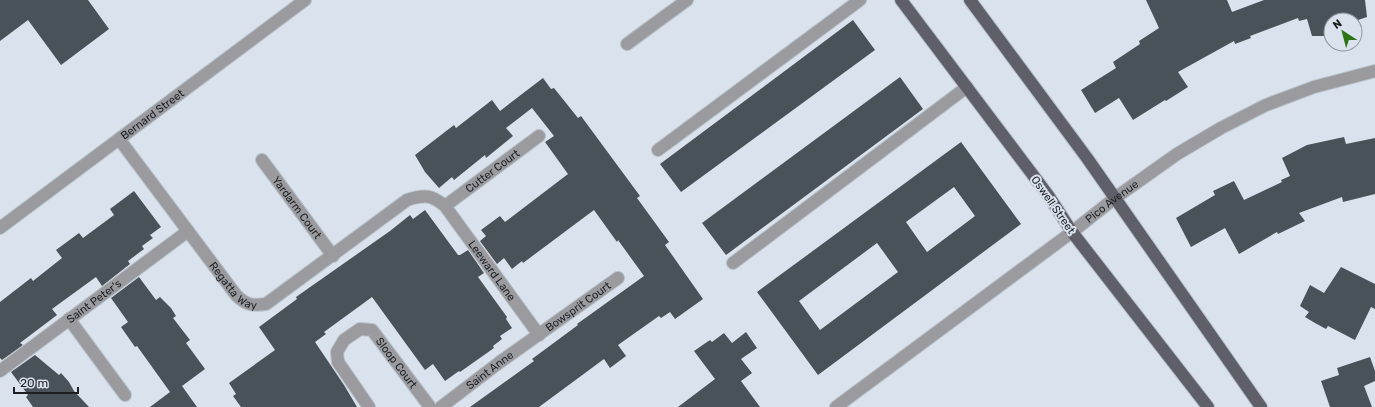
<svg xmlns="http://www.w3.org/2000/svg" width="1375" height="407" viewBox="0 0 1375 407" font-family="Rubik,sans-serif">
<rect width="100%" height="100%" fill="#dae3ed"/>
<g fill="#495159" fill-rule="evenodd">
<path d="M 0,0 L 88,0 L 109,29 L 61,65 L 28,20 L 0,41 Z"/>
<path d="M 1146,0 L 1227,0 L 1232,12 L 1264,0 L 1365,0 L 1367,17 L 1355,21 L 1355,20 L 1331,20 L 1331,33 L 1324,36 L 1312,36 L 1307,19 L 1299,21 L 1298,18 L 1250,36 L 1251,38 L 1235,44 L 1234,41 L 1178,72 L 1188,87 L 1166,101 L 1165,100 L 1133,120 L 1119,98 L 1095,113 L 1081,90 L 1116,68 L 1113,62 L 1140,44 L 1139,41 L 1159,28 Z"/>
<path d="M 853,20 L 875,50 L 681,192 L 660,164 Z"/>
<path d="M 900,77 L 923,109 L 726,255 L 702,223 Z"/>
<path d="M 543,78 L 551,89 L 554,88 L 578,118 L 581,116 L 640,196 L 637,198 L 669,242 L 665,245 L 703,299 L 675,319 L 670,312 L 661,318 L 659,316 L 618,345 L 626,356 L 610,368 L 604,359 L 539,407 L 470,407 L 534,361 L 532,359 L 578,325 L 577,324 L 644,276 L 618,240 L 617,242 L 594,210 L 523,263 L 522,261 L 512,269 L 504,258 L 497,264 L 480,241 L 486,236 L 481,230 L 500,216 L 505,222 L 568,174 L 545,142 L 554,136 L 532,108 L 506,128 L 513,136 L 486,158 L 485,155 L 454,180 L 452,177 L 439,188 L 425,172 L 415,155 L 454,125 L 456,128 L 492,100 L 500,111 Z"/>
<path d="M 1344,137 L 1346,144 L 1375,138 L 1375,194 L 1343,202 L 1342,197 L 1299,213 L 1305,221 L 1278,234 L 1277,232 L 1239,254 L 1225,228 L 1191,247 L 1176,218 L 1215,195 L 1213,191 L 1234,181 L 1244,200 L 1282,182 L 1281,180 L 1290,176 L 1282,158 L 1307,145 Z"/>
<path d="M 961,142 L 1021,224 L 818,375 L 757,292 ZM 954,187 L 975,216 L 927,252 L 906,222 ZM 877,243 L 898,272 L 820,330 L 799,301 Z"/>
<path d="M 134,191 L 161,227 L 150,235 L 153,238 L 142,246 L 144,249 L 128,261 L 130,264 L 102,286 L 96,277 L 52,309 L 57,315 L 20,343 L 23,345 L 2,360 L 0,358 L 0,302 L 31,278 L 33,281 L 62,258 L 56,250 L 79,233 L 83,238 L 114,215 L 110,209 Z"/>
<path d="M 425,210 L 458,255 L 460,255 L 468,250 L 484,273 L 478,277 L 507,317 L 506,319 L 512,328 L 500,336 L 502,339 L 493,346 L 494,348 L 460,372 L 459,371 L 445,381 L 433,364 L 425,370 L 372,297 L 324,332 L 326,334 L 315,342 L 344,385 L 357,407 L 241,407 L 233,396 L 236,394 L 229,383 L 275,350 L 259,327 L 297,299 L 296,297 L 390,231 L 410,215 L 413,219 Z"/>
<path d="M 1341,267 L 1375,284 L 1375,309 L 1371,307 L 1355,340 L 1328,326 L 1326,329 L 1315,323 L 1305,317 L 1309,312 L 1300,306 L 1310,285 L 1324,293 Z"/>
<path d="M 139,277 L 156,300 L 160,297 L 171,308 L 176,316 L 173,318 L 190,340 L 186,343 L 205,369 L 182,386 L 197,407 L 150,407 L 170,392 L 137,346 L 135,347 L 121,327 L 128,322 L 111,298 Z"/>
<path d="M 746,332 L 757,348 L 741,359 L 752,373 L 741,381 L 760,407 L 678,407 L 715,379 L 694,351 L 710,340 L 712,342 L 724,333 L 732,343 Z"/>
<path d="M 35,355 L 59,375 L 61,373 L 69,382 L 74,391 L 89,407 L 33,407 L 26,397 L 28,395 L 11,372 Z"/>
<path d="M 1370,357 L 1375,371 L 1375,381 L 1364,386 L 1372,407 L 1330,407 L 1321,381 L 1339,375 L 1337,368 Z"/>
</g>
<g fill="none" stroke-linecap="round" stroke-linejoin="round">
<g stroke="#b8c0c8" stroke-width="14">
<g id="minor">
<path d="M 627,44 L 687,0"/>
<path id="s1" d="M 119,139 L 236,295 C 246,305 252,306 266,304 L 407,200 C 424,194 432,195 445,206 L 539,335"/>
<path d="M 658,150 L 860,0"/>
<path id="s2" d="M 262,160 L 333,256"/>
<path id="s3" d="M 445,206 L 539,136"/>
<path id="s4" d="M 0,228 L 305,0"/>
<path d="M 733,263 L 967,87"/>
<path d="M 69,319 L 125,395"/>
<path id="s5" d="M 0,371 L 188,231"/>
<path id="s6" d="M 369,407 L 338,362 L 337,352 L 344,340 L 360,329 L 372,330 L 430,407"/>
<path id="s7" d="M 441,407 L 500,362 L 618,278"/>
<path id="s8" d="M 836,407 L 1072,232 L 1115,198 L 1177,154 L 1221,128 L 1266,105 L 1314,87 L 1375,71"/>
</g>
</g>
<g stroke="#b8c0c8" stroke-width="14">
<g id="major">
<path d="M 901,0 L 1048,195 L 1072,232 L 1208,407"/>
<path d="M 970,0 L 1087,158 L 1261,407"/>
</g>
</g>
<use href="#minor" stroke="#9a9a9f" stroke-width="12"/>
<use href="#major" stroke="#5e5f68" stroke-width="12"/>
</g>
<g text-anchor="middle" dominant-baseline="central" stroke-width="4" stroke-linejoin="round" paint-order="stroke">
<g font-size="11" fill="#1b1f22" stroke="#dae3ed">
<text stroke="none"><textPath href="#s4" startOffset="190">Bernard Street</textPath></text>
<text stroke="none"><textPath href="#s3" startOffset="59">Cutter Court</textPath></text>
<text stroke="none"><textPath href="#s8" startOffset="344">Pico Avenue</textPath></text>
<text transform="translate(1053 205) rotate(55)">Oswell Street</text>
<text stroke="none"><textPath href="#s2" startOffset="59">Yardarm Court</textPath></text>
<text stroke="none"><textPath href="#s1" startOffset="524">Leeward Lane</textPath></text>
<text stroke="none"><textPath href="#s1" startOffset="187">Regatta Way</textPath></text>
<text stroke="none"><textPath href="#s5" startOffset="117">Saint Peter's</textPath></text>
<text stroke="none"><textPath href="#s7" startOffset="170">Bowsprit Court</textPath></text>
<text stroke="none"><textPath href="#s6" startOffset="151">Sloop Court</textPath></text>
<text stroke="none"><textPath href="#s7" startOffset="61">Saint Anne</textPath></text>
</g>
</g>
<g transform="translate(1343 32) rotate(324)"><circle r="19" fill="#dae3ed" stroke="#8e959c"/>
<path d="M0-3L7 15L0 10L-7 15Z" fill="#2c7418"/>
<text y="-6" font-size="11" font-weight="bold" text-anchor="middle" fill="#1b1f22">N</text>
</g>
<path d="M14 387v6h64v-6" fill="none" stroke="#1b1f22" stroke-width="2"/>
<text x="20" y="387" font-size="12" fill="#1b1f22" stroke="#dae3ed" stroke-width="3" paint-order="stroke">20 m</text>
</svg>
